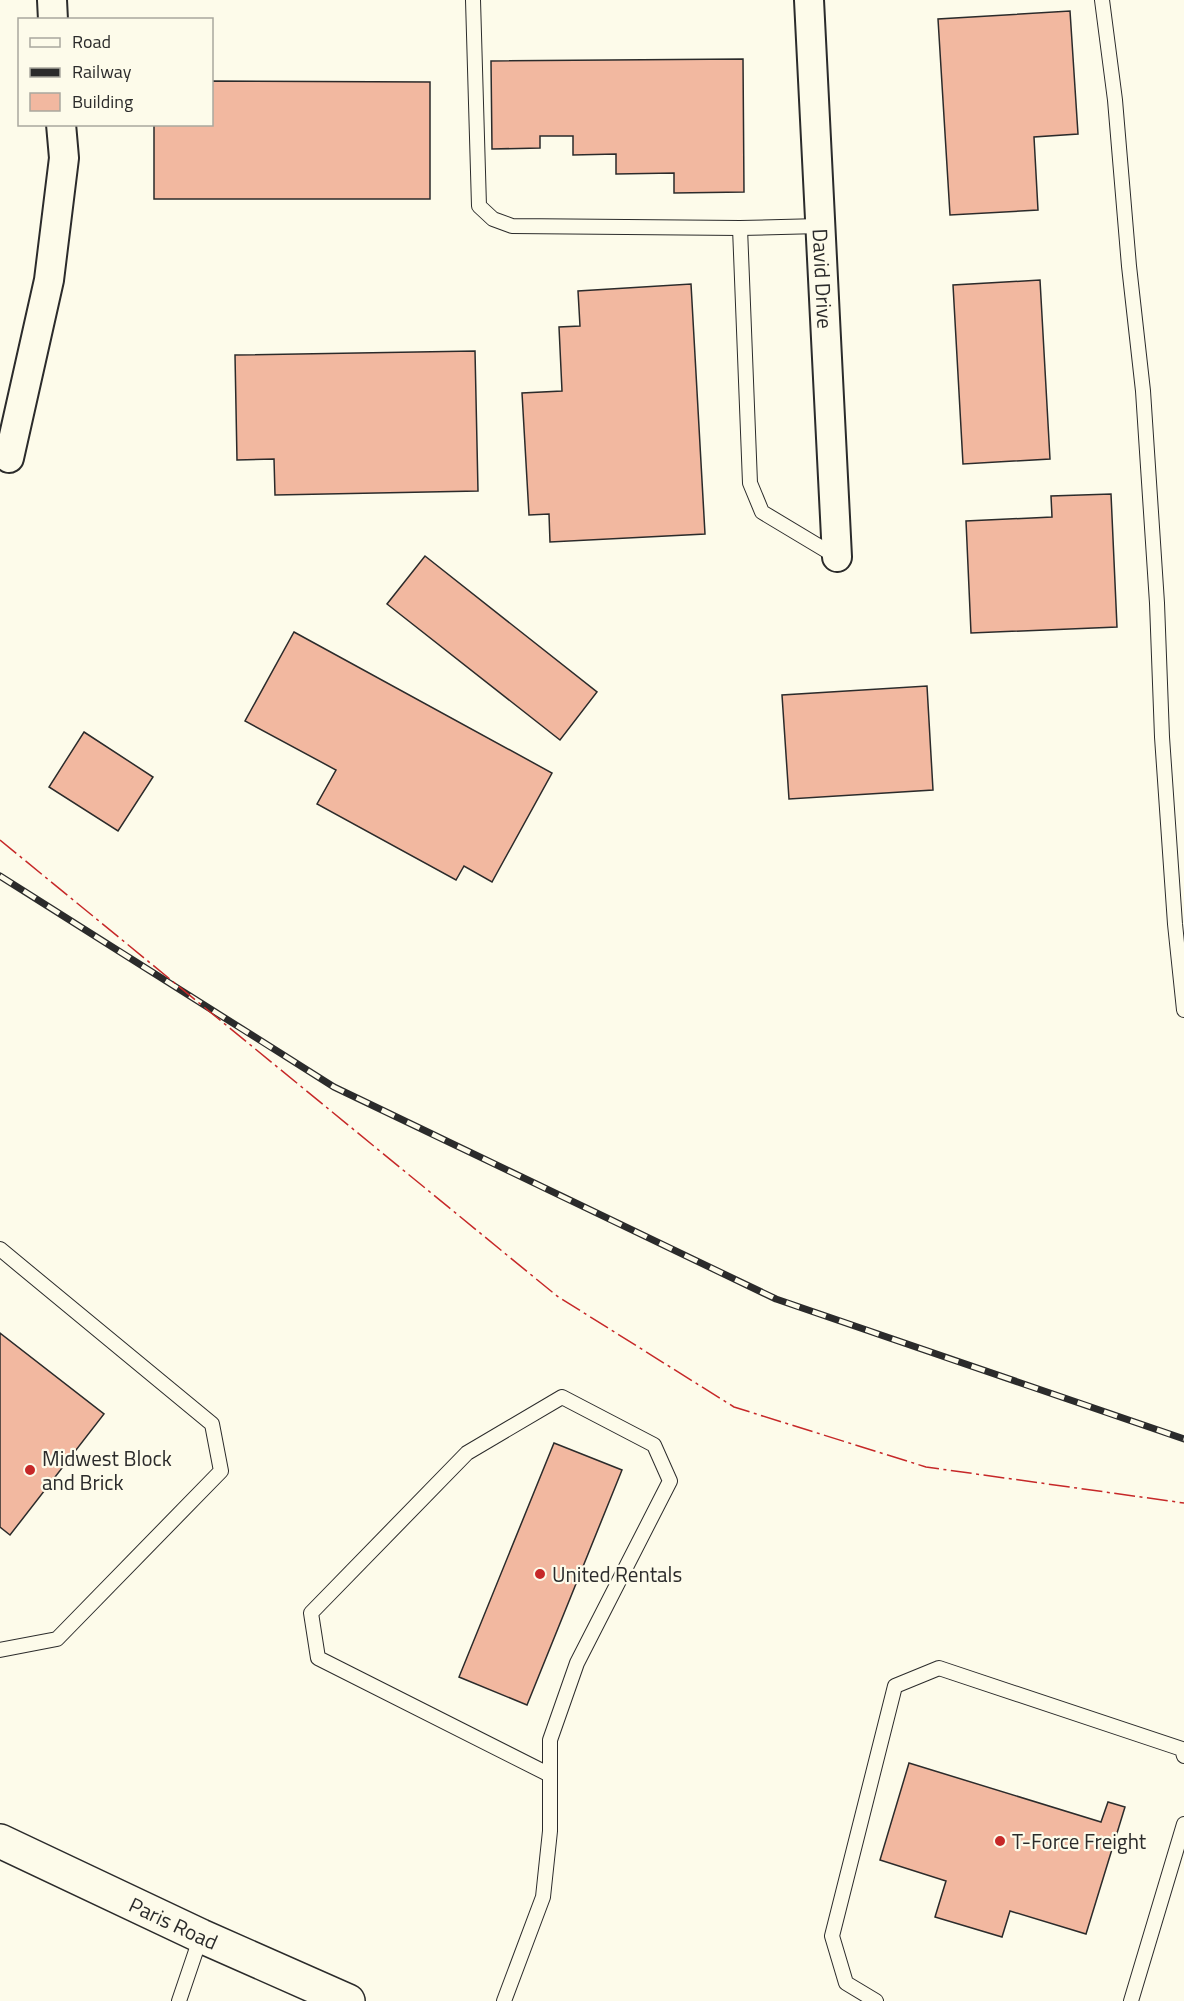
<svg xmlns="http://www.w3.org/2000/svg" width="1184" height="2001" viewBox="0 0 1184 2001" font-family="'Titillium Web',sans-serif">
<rect width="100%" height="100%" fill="#fdfbea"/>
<g fill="#f2b8a0" stroke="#2b2b2b" stroke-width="1.5">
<path d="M 1070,11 L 1078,134 L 1034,137 L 1038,210 L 950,215 L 938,19 Z"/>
<path d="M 743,59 L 744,192 L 674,193 L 674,173 L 616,174 L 616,154 L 573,155 L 573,136 L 540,136 L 540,148 L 492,149 L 491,61 Z"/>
<path d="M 212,81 L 430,82 L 430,199 L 154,199 L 154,124 L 212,124 Z"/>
<path d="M 1040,280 L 1050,459 L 963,464 L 953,285 Z"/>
<path d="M 691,284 L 705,534 L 550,542 L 549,514 L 529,515 L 522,393 L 562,391 L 559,327 L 580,326 L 578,291 Z"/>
<path d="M 475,351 L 478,491 L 275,495 L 274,459 L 237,460 L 235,355 Z"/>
<path d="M 1111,494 L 1117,627 L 971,633 L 966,521 L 1052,517 L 1051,496 Z"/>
<path d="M 425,556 L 597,692 L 560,740 L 387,604 Z"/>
<path d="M 294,632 L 552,773 L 492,882 L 464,866 L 456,880 L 317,804 L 336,770 L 245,721 Z"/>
<path d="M 927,686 L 933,790 L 789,799 L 782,695 Z"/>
<path d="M 84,732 L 153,777 L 118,831 L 49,787 Z"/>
<path d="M 0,1333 L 104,1414 L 10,1535 L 0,1527 Z"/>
<path d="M 554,1443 L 622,1470 L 527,1705 L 459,1677 Z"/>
<path d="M 909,1763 L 1101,1822 L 1108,1802 L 1125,1807 L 1086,1934 L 1010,1911 L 1002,1937 L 935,1917 L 946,1881 L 880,1860 Z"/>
</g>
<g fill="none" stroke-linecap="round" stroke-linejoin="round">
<g stroke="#2b2b2b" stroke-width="16">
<g id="service">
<path d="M 473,0 L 479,206 L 493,219 L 512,226 L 740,228 L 820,226"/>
<path d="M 1102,0 L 1115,100 L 1129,266 L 1143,391 L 1157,603 L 1162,737 L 1175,924 L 1184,1010"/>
<path d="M 740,228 L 750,483 L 762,512 L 837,557"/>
<path d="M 0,1249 L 212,1424 L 221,1471 L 57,1639 L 0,1650"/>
<path d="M 179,2001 L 201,1936"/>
<path d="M 504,2001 L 543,1897 L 550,1831 L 550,1740 L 577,1663 L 670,1481 L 654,1445 L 562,1397 L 467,1453 L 311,1613 L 318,1658 L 550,1775"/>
<path d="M 876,2001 L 846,1983 L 832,1936 L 895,1686 L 939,1668 L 1182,1749 L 1184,1756"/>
<path d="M 1131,2001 L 1184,1824"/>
</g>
</g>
<g stroke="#2b2b2b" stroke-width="32">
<g id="minor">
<path d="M 52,0 L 53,20"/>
<path id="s1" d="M 809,0 L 837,557"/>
<path d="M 9,458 L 49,280 L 64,158 L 61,124"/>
</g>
</g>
<g stroke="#2b2b2b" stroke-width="36">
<g id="secondary">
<path id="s2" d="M 0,1841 L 201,1936 L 348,2001"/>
</g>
</g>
<use href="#service" stroke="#fdfbea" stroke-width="14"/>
<use href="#minor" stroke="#fdfbea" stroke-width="28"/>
<use href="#secondary" stroke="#fdfbea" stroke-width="33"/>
<g stroke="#2b2b2b" stroke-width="7">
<path id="rail" d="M 0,876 L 334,1087 L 776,1299 L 1184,1439"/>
</g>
<use href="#rail" stroke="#fdfbea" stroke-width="4.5" stroke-dasharray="14" stroke-linecap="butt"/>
<path stroke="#c62828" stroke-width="1.5" stroke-dasharray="21 4.5 3 4.5" stroke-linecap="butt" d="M 0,840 L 557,1296 L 734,1407 L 926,1467 L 1184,1503"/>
</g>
<g fill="#c62828" stroke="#fdfbea" stroke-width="2">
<circle cx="30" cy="1470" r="6"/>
<circle cx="540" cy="1574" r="6"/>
<circle cx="1000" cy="1841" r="6"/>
</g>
<g text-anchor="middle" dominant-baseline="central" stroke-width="4.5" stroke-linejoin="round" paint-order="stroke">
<g font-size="21" fill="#2b2b2b" stroke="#fdfbea">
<text stroke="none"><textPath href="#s1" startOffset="279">David Drive</textPath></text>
<text stroke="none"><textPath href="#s2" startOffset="192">Paris Road</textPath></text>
</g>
<g font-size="21" fill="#2b2b2b" stroke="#fdfbea" text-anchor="start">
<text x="42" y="1458">Midwest Block<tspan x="42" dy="24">and Brick</tspan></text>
<text x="552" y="1574">United Rentals</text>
<text x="1012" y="1841">T-Force Freight</text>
</g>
</g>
<rect x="18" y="18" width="195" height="108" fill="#fdfbea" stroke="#a9a89e" stroke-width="1.5"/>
<rect x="30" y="38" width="30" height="9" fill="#fdfbea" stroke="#a9a89e" stroke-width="1.5"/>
<text x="72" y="48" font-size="18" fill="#2b2b2b">Road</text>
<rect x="30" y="68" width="30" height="9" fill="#2b2b2b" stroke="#a9a89e" stroke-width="1.5"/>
<text x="72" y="78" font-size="18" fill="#2b2b2b">Railway</text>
<rect x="30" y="93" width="30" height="18" fill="#f2b8a0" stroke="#a9a89e" stroke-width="1.5"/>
<text x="72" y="108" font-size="18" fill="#2b2b2b">Building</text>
</svg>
